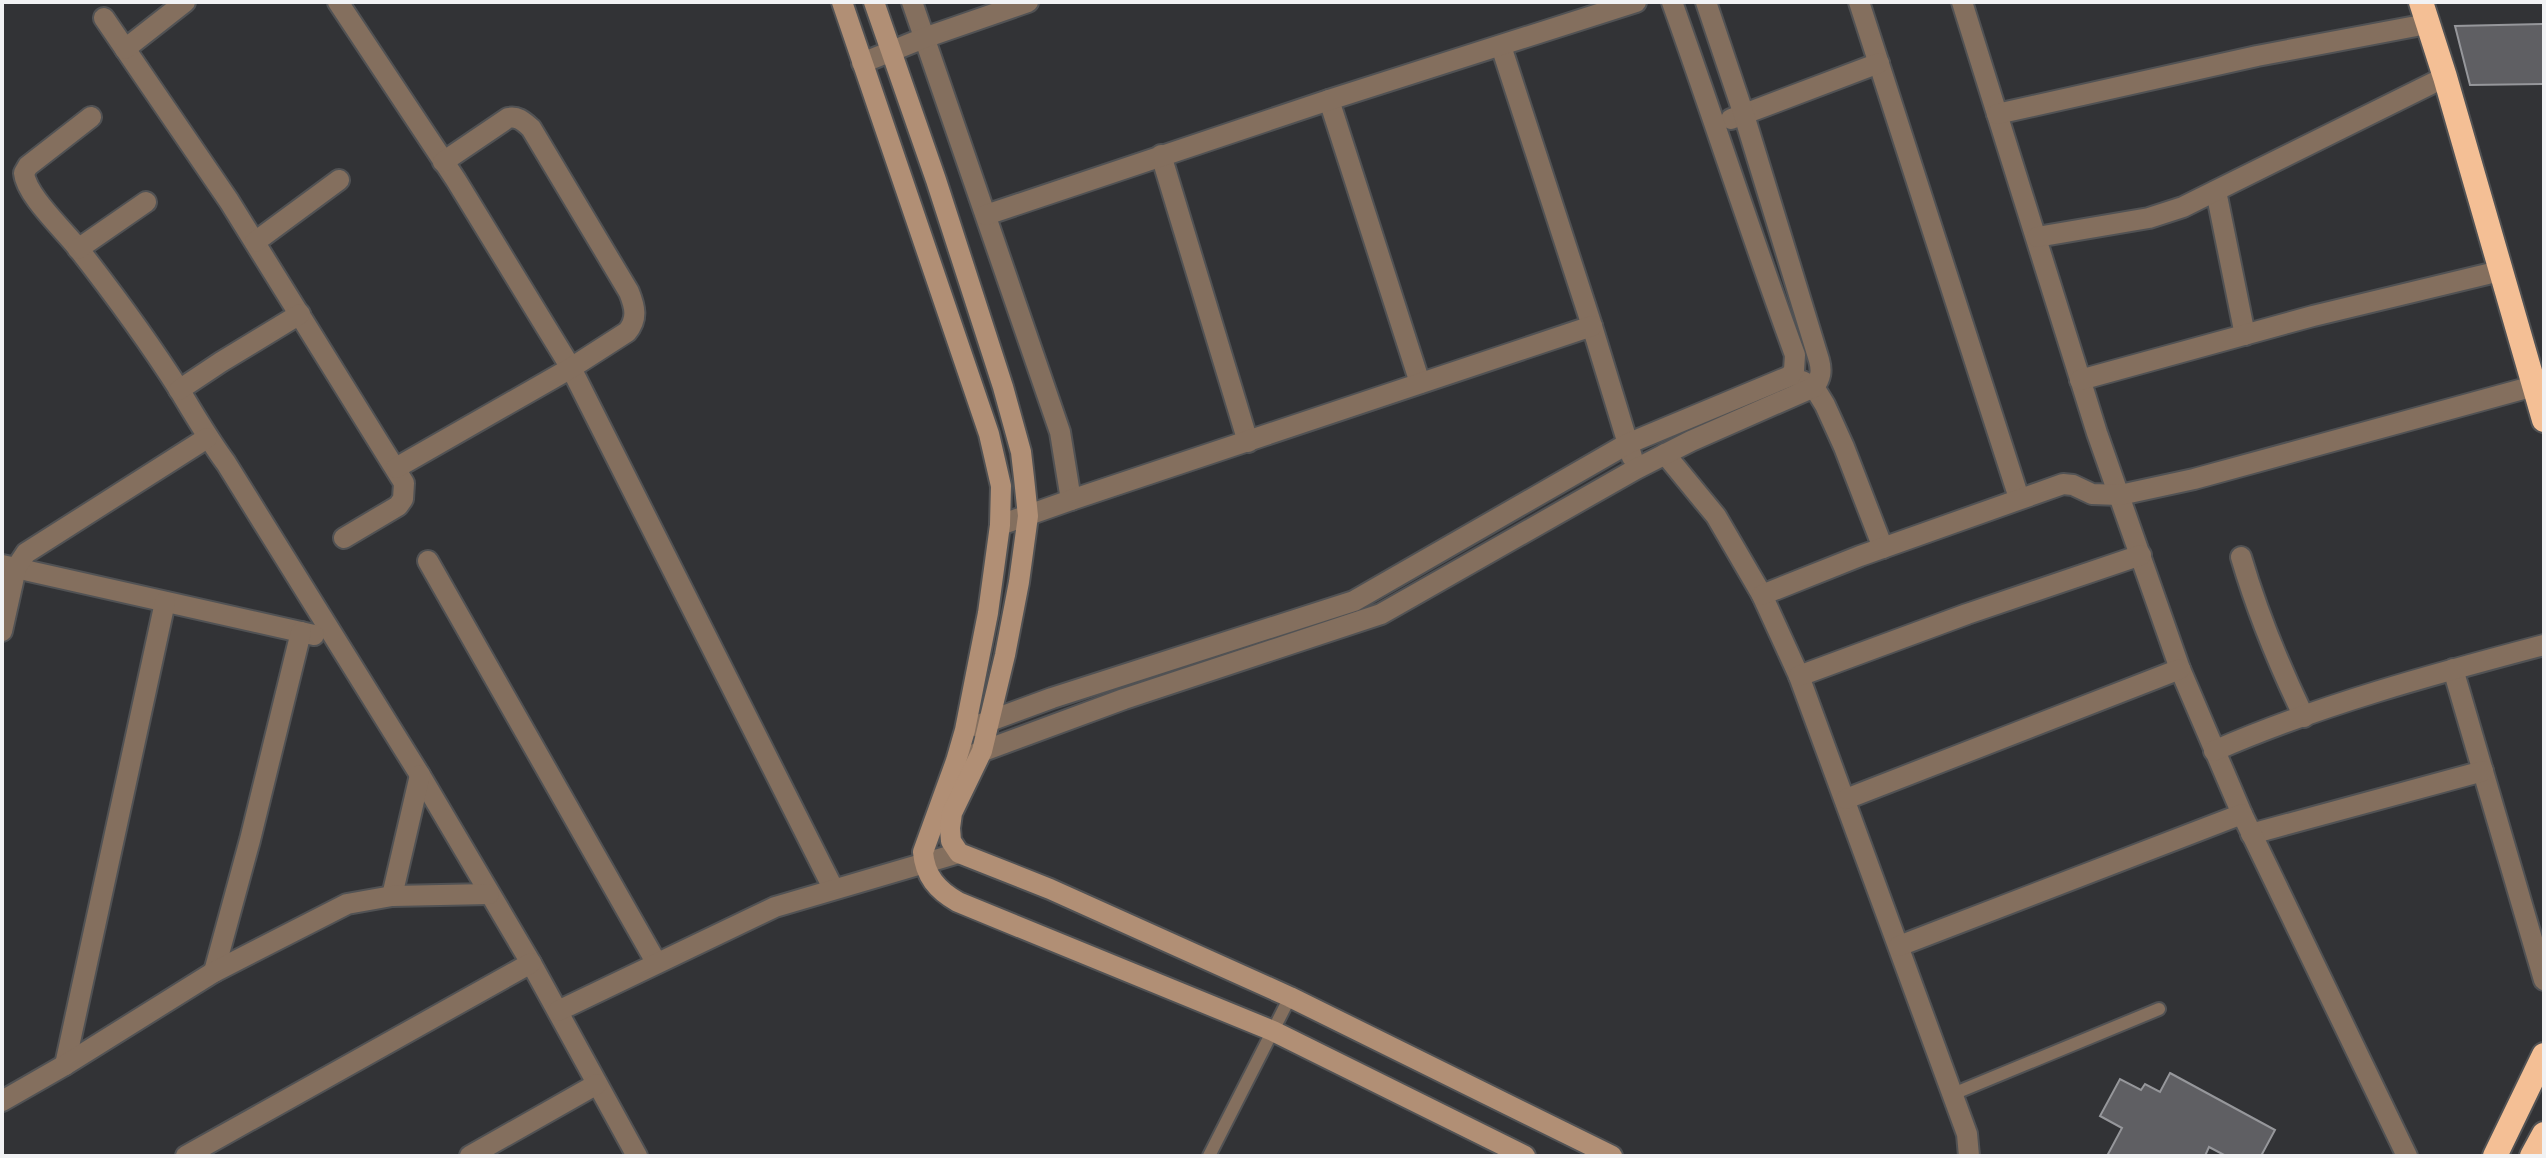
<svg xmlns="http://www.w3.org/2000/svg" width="2546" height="1158" viewBox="0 0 2546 1158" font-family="'Sofia Sans Condensed',sans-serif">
<rect width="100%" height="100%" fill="#323336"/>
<g fill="#5f5f63" stroke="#96979b" stroke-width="2">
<path d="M 2544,24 L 2544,84 L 2470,85 L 2455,26 Z"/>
<path d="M 2170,1073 L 2275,1130 L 2261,1156 L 2226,1156 L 2209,1147 L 2205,1156 L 2107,1156 L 2122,1128 L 2100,1116 L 2120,1079 L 2141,1090 L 2145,1084 L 2160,1092 Z"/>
</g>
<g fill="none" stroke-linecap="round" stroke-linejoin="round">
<g stroke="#515254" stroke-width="16">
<g id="lane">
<path d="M 1953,1094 L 2159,1009"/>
<path d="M 1209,1156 L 1290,997"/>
</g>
</g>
<g stroke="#515254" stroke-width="24">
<g id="street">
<path d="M 338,2 L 456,180 L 571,368 L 833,888"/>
<path d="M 912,2 L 1060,432 L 1071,500"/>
<path d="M 1859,2 L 2019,498"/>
<path d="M 1962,2 L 2097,433 L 2180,669 L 2242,814"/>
<path d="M 104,18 L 229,201 L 404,483 L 403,499 L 398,506 L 344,538"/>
<path d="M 1501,46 L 1592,326 L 1632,457"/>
<path d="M 125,49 L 185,2"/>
<path d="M 862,63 L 924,38 L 1028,2"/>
<path d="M 1329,100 L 1420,383"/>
<path d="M 1997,114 L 2257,56 L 2427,24"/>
<path d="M 91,117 L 28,166 L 24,173 C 26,195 62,228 77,247 C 113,293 149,342 180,391 C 195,416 209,440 226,463 L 420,775 L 531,963 L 637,1156"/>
<path d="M 1731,119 L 1879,63"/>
<path d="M 1161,155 L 1248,442"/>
<path d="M 2216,191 L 2245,335"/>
<path d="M 986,215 L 1329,100 L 1636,2"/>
<path d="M 2037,237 L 2149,218 L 2183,207 L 2445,77"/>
<path d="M 255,242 L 339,180"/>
<path d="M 78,249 L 146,202"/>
<path d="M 2080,380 L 2313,316 L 2500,271"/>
<path d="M 1802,381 L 1814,387 L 1825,405 L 1844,447 L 1883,548"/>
<path d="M 179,390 L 221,362 L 300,314"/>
<path d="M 1665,454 L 1716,516 L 1762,595 L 1799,676 L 1967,1134 L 1969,1156"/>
<path d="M 396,468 L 571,368 L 627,332 C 638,319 635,307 629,292 L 531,128 C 523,121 518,116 508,118 L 443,162"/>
<path d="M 1000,525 L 1071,500 L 1592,326"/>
<path d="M 2241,557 C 2258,615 2278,663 2304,717"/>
<path d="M 428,561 L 656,962"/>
<path d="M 2,565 L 314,635"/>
<path d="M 1762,595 L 1860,556 L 2063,484 L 2073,485 L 2092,494 L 2120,495 L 2194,479 L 2534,386"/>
<path d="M 2,631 L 16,568 L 26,553 L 207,438"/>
<path d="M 2453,669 L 2544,980"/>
<path d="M 1799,676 L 1967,614 L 2141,555"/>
<path d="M 976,726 L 1052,698 L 1354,601 L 1627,444 L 1790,376 L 1794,370 L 1795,355 C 1752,238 1714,119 1672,2"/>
<path d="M 2214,751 C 2319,705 2434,674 2544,645"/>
<path d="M 967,757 L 1124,699 L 1381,614 L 1636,469 L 1691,441 L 1814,387 C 1821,378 1822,371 1819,360 L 1744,115 L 1706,2"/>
<path d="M 1846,799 L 2180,669"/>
<path d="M 2251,834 L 2483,771"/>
<path d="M 392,896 L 420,775"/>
<path d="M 1899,946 L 2242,814 L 2407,1156"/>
<path d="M 214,972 L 250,840 L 301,632"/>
<path d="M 558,1011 L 775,907 L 959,853"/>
<path d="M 65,1065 L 165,602"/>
<path d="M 2,1101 L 65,1065 L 214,972 L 347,904 L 392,896 L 489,894"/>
<path d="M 186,1156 L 531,963"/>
<path d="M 470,1156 L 597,1084"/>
</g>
</g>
<g stroke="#515254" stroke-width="24">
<g id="secondary">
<path d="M 842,2 L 989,434 L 1001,486 L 1000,525 L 988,613 L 965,730 L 956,761 L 923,852 C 925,876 937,890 958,902 L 1273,1031 L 1525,1156"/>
<path d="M 874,2 L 936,180 L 1003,387 L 1021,452 L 1024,478 L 1028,516 L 1019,582 L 1005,655 L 982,751 L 952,813 L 950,828 L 951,841 L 959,853 L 1050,889 L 1290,997 L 1612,1156"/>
</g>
</g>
<g stroke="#515254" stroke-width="28">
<g id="highway">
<path d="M 2421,2 L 2445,77 L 2544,420"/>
<path d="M 2495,1156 L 2544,1055"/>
<path d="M 2532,1156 L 2544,1134"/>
</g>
</g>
<use href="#lane" stroke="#846f5e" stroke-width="12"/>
<use href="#street" stroke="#846f5e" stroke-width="20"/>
<use href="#secondary" stroke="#b18f75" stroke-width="20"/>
<use href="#highway" stroke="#f4bf95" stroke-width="24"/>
</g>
<rect width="2546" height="1158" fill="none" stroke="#f1f2f4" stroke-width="8"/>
</svg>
